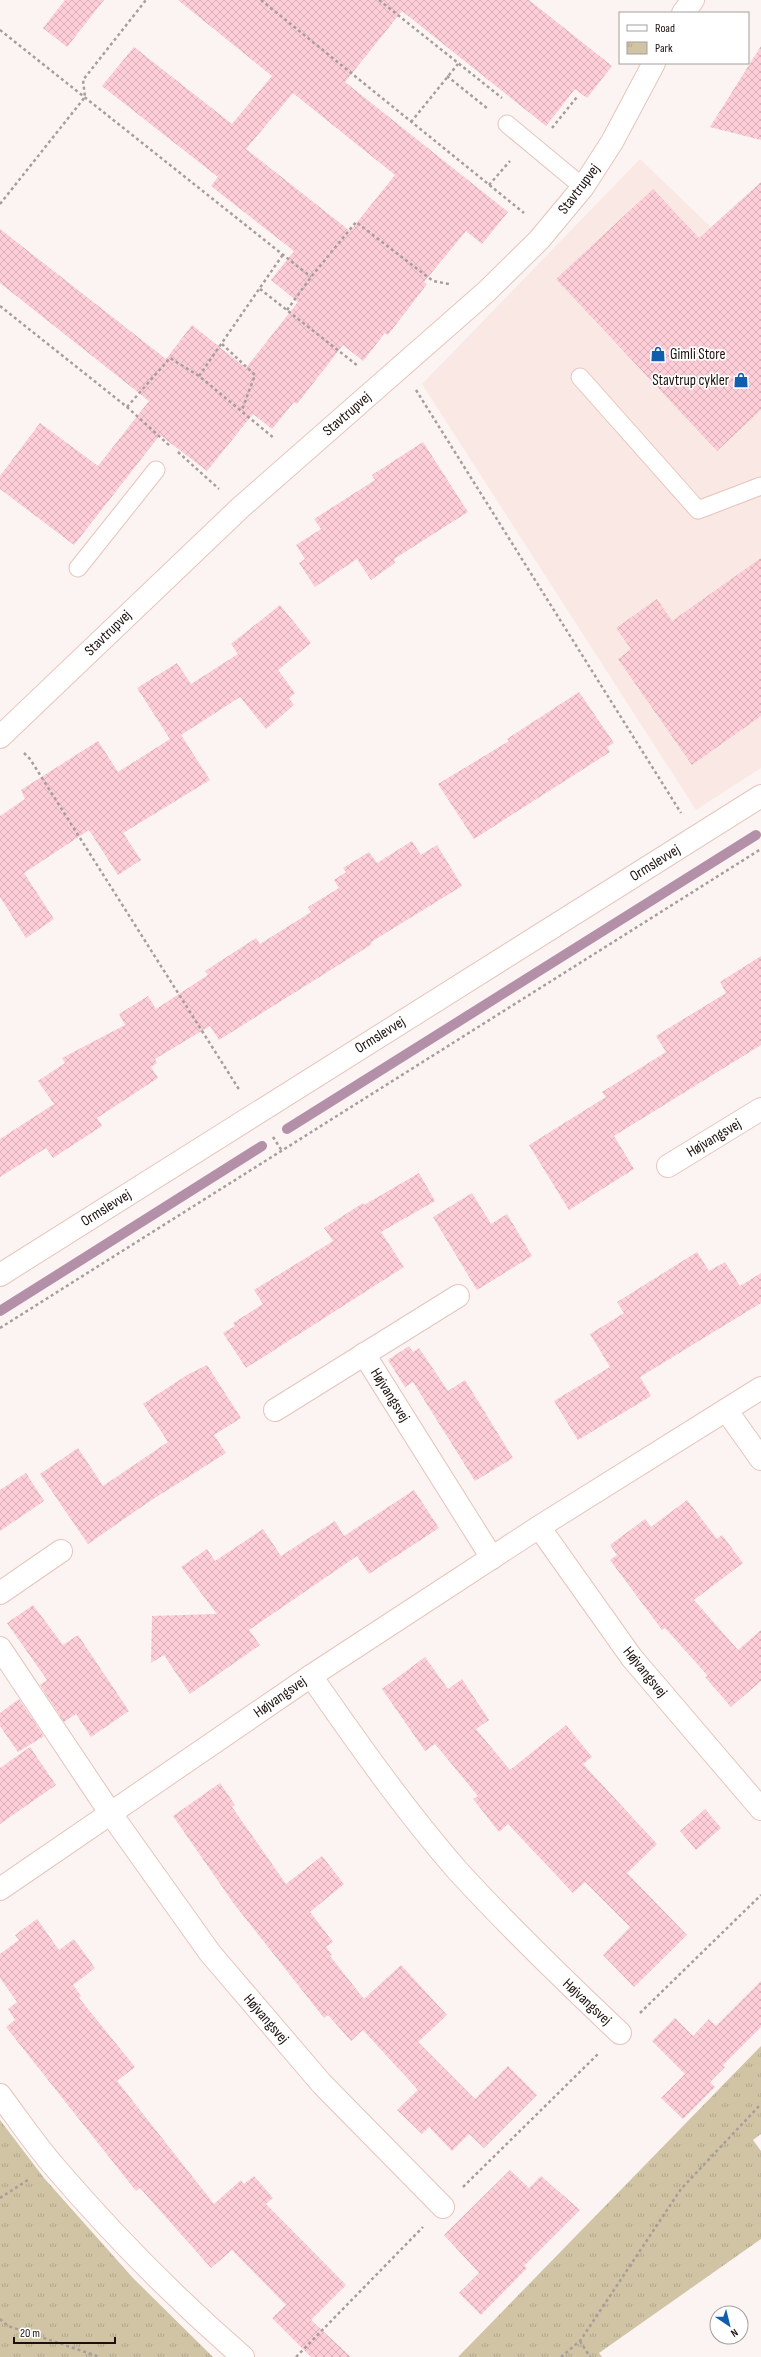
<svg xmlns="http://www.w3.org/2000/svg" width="761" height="2357" viewBox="0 0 761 2357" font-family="'Sofia Sans Condensed',sans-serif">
<defs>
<pattern id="park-tufts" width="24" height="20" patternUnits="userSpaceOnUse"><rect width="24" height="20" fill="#d0c4a4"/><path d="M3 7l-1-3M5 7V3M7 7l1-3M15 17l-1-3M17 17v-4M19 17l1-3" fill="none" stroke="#b2a78c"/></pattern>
<pattern id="building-cross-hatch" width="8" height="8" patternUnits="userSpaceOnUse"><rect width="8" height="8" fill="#fdced7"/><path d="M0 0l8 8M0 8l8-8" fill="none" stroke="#d8b0b7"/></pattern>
</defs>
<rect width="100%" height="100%" fill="#fbf4f2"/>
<path fill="#fae8e4" d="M 640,159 L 761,275 L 761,768 L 696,810 L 422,384 Z"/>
<g fill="url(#park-tufts)">
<path d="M 761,2046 L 761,2134 L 753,2140 L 761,2151 L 761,2239 L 599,2353 L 602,2357 L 458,2357 Z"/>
<path d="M 0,2120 L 44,2178 L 133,2278 L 213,2357 L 0,2357 Z"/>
</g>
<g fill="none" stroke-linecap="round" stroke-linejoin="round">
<g stroke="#b390a8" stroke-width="10">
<path d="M 287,1129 L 756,835"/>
<path d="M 0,1311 L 262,1146"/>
</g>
</g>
<g fill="url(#building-cross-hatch)" fill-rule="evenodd">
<path d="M 65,0 L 104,0 L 67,47 L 43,28 Z"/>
<path d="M 178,0 L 529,0 L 612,66 L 587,98 L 575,89 L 546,126 L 402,11 L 345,82 L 508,212 L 482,244 L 466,231 L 424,282 L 427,284 L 388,335 L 385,333 L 363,361 L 343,345 L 297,404 L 294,402 L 272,429 L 253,414 L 207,471 L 160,435 L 74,545 L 0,489 L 0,476 L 40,423 L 98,466 L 149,401 L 0,283 L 0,229 L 166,359 L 192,325 L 246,368 L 298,302 L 271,280 L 294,251 L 211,186 L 218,177 L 102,86 L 134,47 L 232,124 L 272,76 ZM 293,93 L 395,175 L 350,231 L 246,149 Z"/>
<path d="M 761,46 L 761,140 L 710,127 Z"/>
<path d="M 761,182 L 761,410 L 717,451 L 556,279 L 653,189 L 699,238 Z"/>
<path d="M 423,442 L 468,512 L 394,559 L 395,563 L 371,580 L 357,559 L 315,587 L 299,563 L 305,559 L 296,545 L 321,529 L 314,519 L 375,480 L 372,475 Z"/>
<path d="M 761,558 L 761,716 L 692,765 L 618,659 L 631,649 L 616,628 L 657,599 L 672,621 Z"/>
<path d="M 280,605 L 311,643 L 278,670 L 295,693 L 289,698 L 294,705 L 266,729 L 240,697 L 181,735 L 210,780 L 123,833 L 141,860 L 118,875 L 89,830 L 24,873 L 54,919 L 26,938 L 0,897 L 0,816 L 25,799 L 21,790 L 98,741 L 118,772 L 170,739 L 137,688 L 177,663 L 191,684 L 238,654 L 231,644 Z"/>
<path d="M 579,692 L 614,743 L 607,747 L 610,752 L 474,839 L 438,784 L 509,741 L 507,739 Z"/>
<path d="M 412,841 L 421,855 L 437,845 L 462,886 L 371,942 L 372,944 L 219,1040 L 210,1026 L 155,1059 L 157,1063 L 151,1067 L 158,1078 L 97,1118 L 102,1126 L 53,1158 L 46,1148 L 0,1177 L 0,1139 L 54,1104 L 38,1081 L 65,1063 L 62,1058 L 125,1025 L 119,1014 L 148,996 L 156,1009 L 208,975 L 205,971 L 256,938 L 260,944 L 311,912 L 308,907 L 339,888 L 334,880 L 346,872 L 343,868 L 369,852 L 377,863 Z"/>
<path d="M 761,956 L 761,1045 L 614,1136 L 634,1169 L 569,1210 L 529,1145 L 606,1097 L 602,1092 L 666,1052 L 656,1036 L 726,993 L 720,982 Z"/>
<path d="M 419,1173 L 435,1201 L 381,1232 L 404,1267 L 246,1368 L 223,1333 L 235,1326 L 233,1323 L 263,1304 L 254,1290 L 333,1241 L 324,1228 L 363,1203 L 364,1205 Z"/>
<path d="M 472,1193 L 491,1224 L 507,1214 L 532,1256 L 477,1290 L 433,1217 Z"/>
<path d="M 697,1252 L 709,1271 L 725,1262 L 740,1286 L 761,1273 L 761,1303 L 640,1377 L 651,1396 L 578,1440 L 554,1401 L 610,1367 L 590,1334 L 624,1313 L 617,1302 Z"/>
<path d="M 409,1346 L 413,1352 L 419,1348 L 448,1391 L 465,1380 L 513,1458 L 475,1481 L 413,1382 L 405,1387 L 388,1360 Z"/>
<path d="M 207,1365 L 241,1418 L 214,1435 L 226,1453 L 150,1501 L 88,1544 L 40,1474 L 78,1448 L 103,1486 L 168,1442 L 143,1404 L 187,1375 Z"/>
<path d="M 26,1473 L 44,1501 L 0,1531 L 0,1490 Z"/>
<path d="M 414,1490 L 439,1528 L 369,1574 L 357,1556 L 249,1630 L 260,1645 L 190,1694 L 164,1655 L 151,1663 L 152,1616 L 217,1614 L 181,1567 L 207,1549 L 215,1561 L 263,1529 L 281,1556 L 335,1521 L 344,1536 Z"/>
<path d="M 687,1500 L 717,1539 L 722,1535 L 743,1563 L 694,1600 L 738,1650 L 761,1630 L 761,1681 L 731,1707 L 705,1677 L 708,1676 L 665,1628 L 662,1630 L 610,1560 L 617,1555 L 610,1545 L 645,1519 L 651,1527 Z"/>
<path d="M 33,1605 L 63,1645 L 78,1635 L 129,1711 L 91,1737 L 76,1714 L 64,1722 L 40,1685 L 47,1680 L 7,1623 Z"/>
<path d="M 425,1657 L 448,1689 L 462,1679 L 489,1720 L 476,1729 L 510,1770 L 566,1725 L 592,1757 L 583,1764 L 657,1844 L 627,1873 L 687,1935 L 634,1987 L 603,1955 L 630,1927 L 585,1882 L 573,1893 L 508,1824 L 499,1832 L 473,1799 L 478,1796 L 435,1744 L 425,1751 L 382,1689 Z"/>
<path d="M 19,1699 L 44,1736 L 18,1752 L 0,1726 L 0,1713 Z"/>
<path d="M 30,1747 L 56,1785 L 0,1824 L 0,1768 Z"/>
<path d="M 220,1783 L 235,1805 L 232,1807 L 286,1884 L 322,1856 L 344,1884 L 310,1912 L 333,1942 L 326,1947 L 332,1955 L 330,1956 L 364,1999 L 401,1965 L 447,2015 L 418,2042 L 475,2099 L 508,2066 L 537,2095 L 484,2148 L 469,2134 L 452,2151 L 429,2127 L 422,2134 L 397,2110 L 418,2090 L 363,2030 L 351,2041 L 328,2015 L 324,2018 L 234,1904 L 173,1816 Z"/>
<path d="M 705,1809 L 721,1828 L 696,1850 L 680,1831 Z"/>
<path d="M 37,1919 L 59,1950 L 74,1939 L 95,1968 L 73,1985 L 81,1996 L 79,1998 L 135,2067 L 117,2081 L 214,2204 L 241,2180 L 244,2184 L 254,2176 L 273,2198 L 266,2204 L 346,2285 L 311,2320 L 351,2357 L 311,2357 L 272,2318 L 286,2305 L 232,2250 L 211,2268 L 140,2188 L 136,2191 L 6,2027 L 15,2020 L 8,2009 L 17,2002 L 0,1978 L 0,1954 L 19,1940 L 15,1935 Z"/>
<path d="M 761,1981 L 761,2027 L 723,2065 L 725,2067 L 710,2082 L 715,2087 L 683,2119 L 661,2098 L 685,2074 L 652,2041 L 675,2018 L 693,2036 L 709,2019 L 716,2026 Z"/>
<path d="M 510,2170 L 529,2188 L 541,2176 L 580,2210 L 524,2266 L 527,2268 L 481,2315 L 459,2293 L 479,2273 L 444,2235 Z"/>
</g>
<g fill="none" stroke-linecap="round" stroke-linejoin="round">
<g stroke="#e7c4bc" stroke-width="19">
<g id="service">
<path d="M 507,124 L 583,187"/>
<path d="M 580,377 L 698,510 L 761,486"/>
<path d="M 78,568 L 156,470"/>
</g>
</g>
<g stroke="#e7c4bc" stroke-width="24">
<g id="minor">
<path d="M 683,13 L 693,0"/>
<path d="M 0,737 L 240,508 L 486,292 L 539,240 L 583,187 L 612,142 L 654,63"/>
<path d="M 668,1166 L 761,1109"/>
<path d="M 364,1354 L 492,1558"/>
<path d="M 275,1410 L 458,1296"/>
<path d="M 726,1410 L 761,1459"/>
<path d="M 539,1527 L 632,1658 L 761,1809"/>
<path d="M 0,1593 L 61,1551"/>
<path d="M 0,1648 L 111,1814 L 210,1953 L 322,2084 L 443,2207"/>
<path d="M 311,1676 C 357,1742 404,1809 457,1870 C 509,1927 564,1980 620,2033"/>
<path d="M 0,1889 L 311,1676 L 539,1527 L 761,1388"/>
<path d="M 0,2095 C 18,2119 34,2143 53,2165 C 112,2234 175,2298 243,2357"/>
</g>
</g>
<g stroke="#e7c4bc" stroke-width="24">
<path id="tertiary" d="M 0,1275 L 761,796"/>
</g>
<g stroke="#a79e9c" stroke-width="2.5" stroke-dasharray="3 3" stroke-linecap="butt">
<path d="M 261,0 L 524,213"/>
<path d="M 379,0 L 502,98"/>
<path d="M 0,30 L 311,277"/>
<path d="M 447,76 L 488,109"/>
<path d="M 411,122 L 458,64"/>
<path d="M 552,128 L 577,97"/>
<path d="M 489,185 L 510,161"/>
<path d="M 0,204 L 85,97 L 83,80 L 146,0"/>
<path d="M 260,289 L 358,366"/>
<path d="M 0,306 L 127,407 L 171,447"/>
<path d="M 287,310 L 311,277 L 356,222 L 433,281 L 449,284"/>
<path d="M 222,344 L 255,375 L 242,410"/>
<path d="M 199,376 L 284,253"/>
<path d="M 416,390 L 681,813"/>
<path d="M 127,407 L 170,358 L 199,376 L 275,439"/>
<path d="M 178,452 L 219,489"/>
<path d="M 24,753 L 30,759 L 240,1091"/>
<path d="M 273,1137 L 282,1151"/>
<path d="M 0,1328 L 761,849"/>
<path d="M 640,2013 L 761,1895"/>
<path d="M 463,2187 L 599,2053"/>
<path d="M 0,2198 L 28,2180"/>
<path d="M 0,2319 L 8,2326 L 100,2357"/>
<path d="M 580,2341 L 590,2357"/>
<path d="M 296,2357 L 423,2227"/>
<path d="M 561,2357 L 580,2341 L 681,2189 L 761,2104"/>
</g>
<use href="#service" stroke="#fff" stroke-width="17"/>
<use href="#minor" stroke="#fff" stroke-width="22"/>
<use href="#tertiary" stroke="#fff" stroke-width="22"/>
</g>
<defs>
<g id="shop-bare" transform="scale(1.2)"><path d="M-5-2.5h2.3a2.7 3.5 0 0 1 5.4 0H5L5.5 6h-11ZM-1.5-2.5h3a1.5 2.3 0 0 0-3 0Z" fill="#115ead" stroke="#fff" stroke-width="2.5" paint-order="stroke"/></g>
</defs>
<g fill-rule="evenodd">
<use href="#shop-bare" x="658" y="354"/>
<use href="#shop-bare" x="741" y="380"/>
</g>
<g text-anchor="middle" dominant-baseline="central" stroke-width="3.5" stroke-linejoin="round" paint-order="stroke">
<g font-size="15" fill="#1b100d" stroke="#fff">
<text transform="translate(579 189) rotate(-53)">Stavtrupvej</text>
<text transform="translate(347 414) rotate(-41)">Stavtrupvej</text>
<text transform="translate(108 633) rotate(-44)">Stavtrupvej</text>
<text transform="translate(655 863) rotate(-32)">Ormslevvej</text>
<text transform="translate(380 1035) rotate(-32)">Ormslevvej</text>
<text transform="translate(714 1138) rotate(-31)">Højvangsvej</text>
<text transform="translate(106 1208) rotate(-32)">Ormslevvej</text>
<text transform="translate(390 1395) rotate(58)">Højvangsvej</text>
<text transform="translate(645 1672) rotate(51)">Højvangsvej</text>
<text transform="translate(280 1697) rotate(-35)">Højvangsvej</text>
<text transform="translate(587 2002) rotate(43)">Højvangsvej</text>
<text transform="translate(266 2019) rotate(49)">Højvangsvej</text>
</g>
<g font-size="15" fill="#1b100d" stroke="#fff" text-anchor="start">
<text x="670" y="354">Gimli Store</text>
<text x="729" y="380" text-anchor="end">Stavtrup cykler</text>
</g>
</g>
<rect x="619" y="12" width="130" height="52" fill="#ffffff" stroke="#a49f9e"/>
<rect x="627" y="25" width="20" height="6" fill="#ffffff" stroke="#a49f9e"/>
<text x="655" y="32" font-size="12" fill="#1b100d">Road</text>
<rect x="627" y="42" width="20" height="12" fill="url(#park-tufts)" stroke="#a49f9e"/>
<text x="655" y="52" font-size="12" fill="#1b100d">Park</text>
<g transform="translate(729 2325) rotate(145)"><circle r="19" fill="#ffffff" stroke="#a49f9e"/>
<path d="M0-3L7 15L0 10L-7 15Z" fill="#115ead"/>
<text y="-6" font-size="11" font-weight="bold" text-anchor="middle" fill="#1b100d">N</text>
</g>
<path d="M14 2337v6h101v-6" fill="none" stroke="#1b100d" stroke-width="2"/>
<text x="20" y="2337" font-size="12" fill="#1b100d" stroke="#ffffff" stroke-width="3" paint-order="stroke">20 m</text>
</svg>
